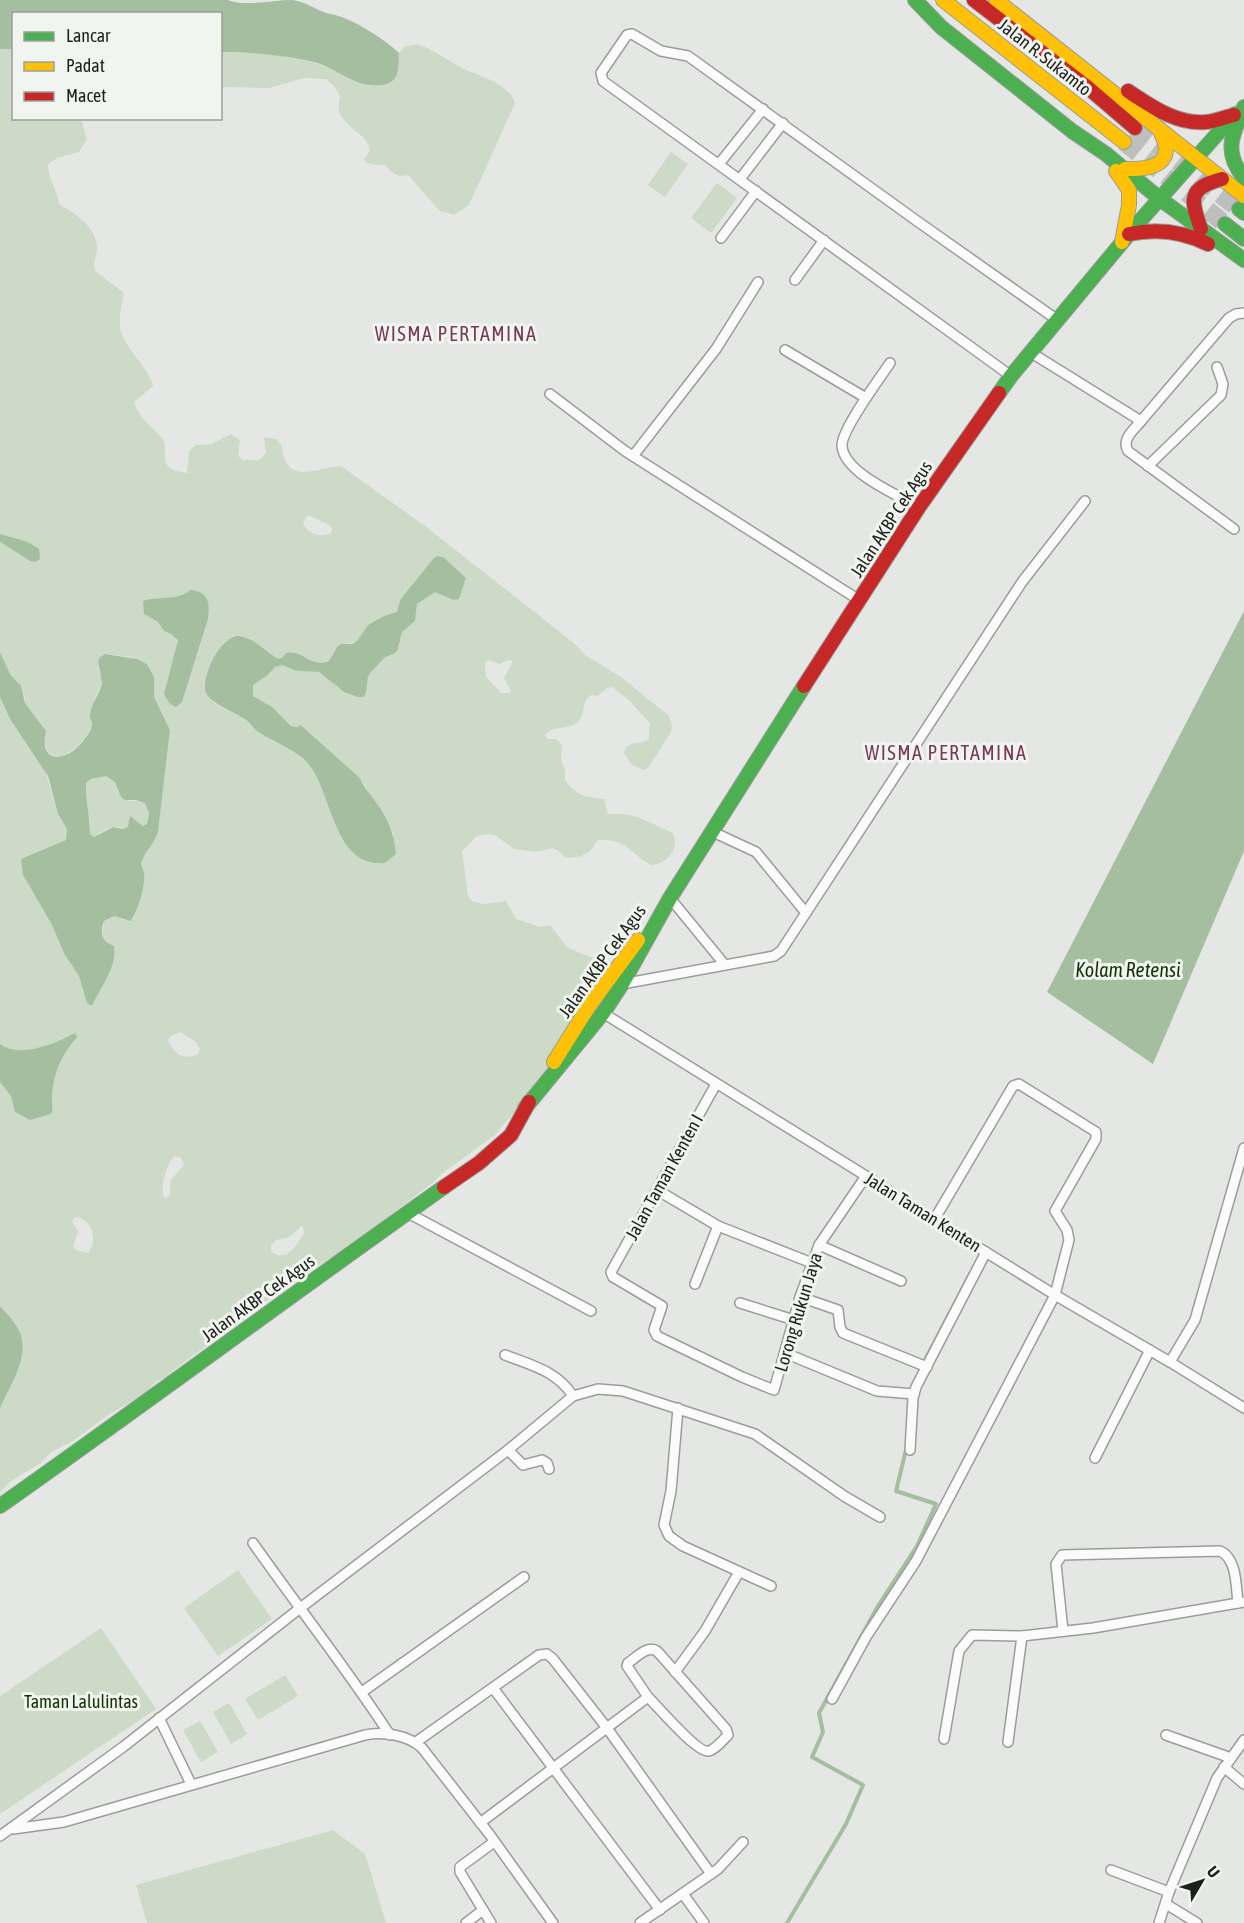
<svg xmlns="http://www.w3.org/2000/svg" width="1244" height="1923" viewBox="0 0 1244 1923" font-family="'Asap Condensed',sans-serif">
<rect width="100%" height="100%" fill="#e5e7e4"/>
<g fill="#ccdac7" fill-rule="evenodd">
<path d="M 417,44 C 434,49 446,60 462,68 C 479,76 509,83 515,103 L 469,205 L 454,215 L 440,211 L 408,175 C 396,178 393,173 385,165 C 376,164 370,167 364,159 L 370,151 C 368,134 349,131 341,115 C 332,100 351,100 326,79 L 304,78 L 269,88 L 226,87 L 221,89 L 221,52 C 259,52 303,56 338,72 C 353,79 368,91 385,84 C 398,79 398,64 399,53 L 404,47 Z"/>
<path d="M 0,49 L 13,49 L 14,118 L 81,119 L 87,139 L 79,152 L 57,158 L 48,164 C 48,179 57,189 59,204 C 75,214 95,225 97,247 C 97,256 92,262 95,271 L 124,293 C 122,303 119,316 120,327 C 122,346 148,366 153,386 L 134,402 C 139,419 154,427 163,440 C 168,448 161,460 169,467 C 174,471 181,472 187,473 L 189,452 L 192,448 L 196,445 L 212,444 L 231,434 L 240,440 L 238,456 L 243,460 L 259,460 L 266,453 L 264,437 L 276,439 C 284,445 281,452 285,460 C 296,483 322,466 341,466 L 425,526 L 575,644 L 585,655 L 621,677 L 669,716 L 672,726 L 671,732 L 649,767 L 644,770 L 632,765 L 624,753 C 628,740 639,745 649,739 L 650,723 L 628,699 L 612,687 L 607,688 L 598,696 L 591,695 L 587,698 C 583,705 584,714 579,721 C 570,731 553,724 545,735 L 548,739 L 556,739 L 562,745 L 561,760 L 565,770 L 565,780 C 575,796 587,797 604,799 L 608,814 L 624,814 L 638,817 L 673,833 C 680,848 667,864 652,865 C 627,853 631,839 598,840 L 590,851 L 581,856 L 570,858 L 565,857 L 557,850 L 552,848 L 536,852 L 514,849 L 496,836 L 489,834 L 477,836 L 462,851 L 468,896 L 472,901 L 483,904 L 506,901 L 516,919 L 540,927 L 550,925 L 567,947 L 587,956 L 607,961 L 609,966 L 592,1016 L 523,1102 L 495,1135 L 440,1175 L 435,1181 L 365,1234 L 336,1255 L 311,1269 L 279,1294 L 261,1304 L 241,1322 L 192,1356 L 164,1378 L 155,1382 L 145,1394 L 108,1415 L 73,1441 L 51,1452 L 41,1463 L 11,1481 L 0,1492 L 0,1409 L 20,1363 L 14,1323 L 0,1306 L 0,697 L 10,719 L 45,770 L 58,814 L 67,829 L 66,840 L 22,859 L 23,875 L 52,925 L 71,965 L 79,976 L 87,1003 L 92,1005 L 113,961 L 109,944 L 102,937 L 104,921 L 114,916 L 124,920 L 134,918 C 140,901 148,882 141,865 C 144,852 154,845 158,832 L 170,730 L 154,697 L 154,677 L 147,664 L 132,657 L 105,654 L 98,667 L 102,684 L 97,693 L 90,714 L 93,725 L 85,739 L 77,747 L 62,757 L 52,756 L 48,752 L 44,741 L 43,726 L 25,703 L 25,698 L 18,682 L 10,674 L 0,652 L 0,542 L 30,561 L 36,546 L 19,539 L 0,534 ZM 308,515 L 329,525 L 332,529 L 331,533 C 321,538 306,534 303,522 ZM 441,556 L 466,578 L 459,599 L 434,592 L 417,604 L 415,621 L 402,632 C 400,639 401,645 396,651 C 393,654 387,655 383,658 C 373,666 365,679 366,692 L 339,689 L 328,678 L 319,672 L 297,671 L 282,665 L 275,667 L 268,675 L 253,685 L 253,696 L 267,704 L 291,726 L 297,727 L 302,725 L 360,778 L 385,817 L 394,835 L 380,864 C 332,859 334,794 309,765 C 296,750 273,742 256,730 C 251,727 248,721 243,718 C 232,712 216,706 208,697 C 197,684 220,638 235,636 C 249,634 267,651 278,659 L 291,652 L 313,663 L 329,661 L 337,647 L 357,641 L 368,625 L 384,616 L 397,612 L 400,600 ZM 190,590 L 203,593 L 208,619 L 182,702 L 164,694 L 178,640 L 171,634 L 164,631 L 158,622 L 144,614 L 144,609 L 162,599 L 181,596 ZM 489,660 L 499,664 L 509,660 L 513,661 L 504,678 L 511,691 L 509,693 L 501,693 L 486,677 L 485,663 ZM 180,1032 L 196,1042 L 200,1049 L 198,1054 C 183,1061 174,1054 168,1040 L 171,1036 ZM 174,1156 L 181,1158 L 184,1165 L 170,1181 L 170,1194 L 167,1198 L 164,1197 C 160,1186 166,1166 174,1156 ZM 76,1217 C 93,1220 98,1241 88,1253 L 76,1250 L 73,1246 L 78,1232 L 72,1221 ZM 301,1226 L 303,1227 L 304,1233 C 297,1245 286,1264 271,1251 L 271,1245 L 276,1240 L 290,1237 Z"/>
<path d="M 671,152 L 688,164 L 665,197 L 648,185 Z"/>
<path d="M 717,183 L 737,198 L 711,233 L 691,218 Z"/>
<path d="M 106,776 L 115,782 L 118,792 L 129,801 L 140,801 L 145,803 L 149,813 L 147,824 L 143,827 L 135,819 C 123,834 127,826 113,827 C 107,828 99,833 94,837 L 90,834 L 90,822 L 85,799 L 86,783 L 91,779 Z"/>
<path d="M 238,1570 L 272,1619 L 218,1656 L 184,1608 Z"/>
<path d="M 101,1628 L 156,1709 L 0,1814 L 0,1696 Z"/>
<path d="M 285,1675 L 298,1696 L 258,1720 L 245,1699 Z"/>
<path d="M 229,1703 L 247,1734 L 231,1744 L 213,1712 Z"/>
<path d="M 200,1721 L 218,1752 L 201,1762 L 183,1730 Z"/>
<path d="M 333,1830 L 365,1854 L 386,1923 L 147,1923 L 136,1885 Z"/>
</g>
<g fill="#a5be9f" fill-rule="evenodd">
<path d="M 0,0 L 228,0 C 244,7 273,0 292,0 C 304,1 315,9 326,13 C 329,14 332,14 335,15 C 353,19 386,40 399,53 C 398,67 401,82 382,85 C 357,89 340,70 317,63 C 287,55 252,52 221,52 L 220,14 L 14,14 L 13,49 L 0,49 Z"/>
<path d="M 0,534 C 14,538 28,540 39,549 L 40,559 L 35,562 L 30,561 L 0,542 Z"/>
<path d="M 438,556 L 443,557 L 466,578 L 459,599 L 454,600 L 435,592 L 417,604 L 415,621 L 402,632 L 398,649 L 395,653 L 385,657 L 371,672 L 368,677 L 366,692 L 364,697 L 358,697 L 344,692 L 319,672 L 297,671 L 282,665 L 275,667 L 268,675 L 253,685 L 253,696 L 272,707 L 291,726 L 297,727 L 301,725 L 360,778 C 363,786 368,791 373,798 C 387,817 394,831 396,854 L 385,863 C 334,868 333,796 310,766 C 298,750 273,742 257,731 C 252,727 249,721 243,718 C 235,713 209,702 206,693 C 200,678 221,634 239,636 C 253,637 267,652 278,659 L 283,657 L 286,653 C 303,649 309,668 329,661 L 337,647 L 341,644 L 352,644 L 357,641 L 368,625 L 384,616 L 397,612 L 400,600 L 434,558 Z"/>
<path d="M 190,590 C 209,591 210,603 208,619 L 182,702 L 176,707 L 169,703 L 164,694 L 178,640 L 171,634 L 164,631 L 158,622 L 144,614 L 143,601 C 158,596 177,601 190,590 Z"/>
<path d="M 1244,611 L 1244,851 L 1153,1064 L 1047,992 Z"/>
<path d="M 0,652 L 10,674 L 21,686 L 25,703 L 46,731 C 38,766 68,762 84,740 C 87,736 93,729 92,723 C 91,716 89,722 90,714 C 92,703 99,694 102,684 L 98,661 L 100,657 L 105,654 L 137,659 L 147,664 L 154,677 L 154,697 L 170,730 L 158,832 C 154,845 144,852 141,864 C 142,868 144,871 144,874 C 146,883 137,916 130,921 L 114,916 L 104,921 C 100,932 101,942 114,946 C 118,965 100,988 92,1006 L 87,1003 L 79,976 L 65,955 L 52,925 L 23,875 L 21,859 L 66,840 L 67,829 L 58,814 L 48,776 L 10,719 L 0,697 ZM 106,776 L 115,782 C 125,811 125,794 145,803 L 149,813 L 147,824 L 143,826 L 130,816 L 128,827 L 123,829 L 113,827 L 94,837 L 90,834 C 90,816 85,800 86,783 L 91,779 Z"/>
<path d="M 75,1033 L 77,1037 C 63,1053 53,1072 52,1095 C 51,1102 54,1107 51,1114 L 30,1120 L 15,1112 L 11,1096 L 0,1082 L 0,1044 C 19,1059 57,1043 75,1033 Z"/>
<path d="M 0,1306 C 7,1314 16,1323 20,1333 C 30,1358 9,1386 0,1409 Z"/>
</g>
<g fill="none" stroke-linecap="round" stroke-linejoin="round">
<g stroke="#a5be9f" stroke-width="4">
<path d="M 923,1364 L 970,1274"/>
<path d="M 787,1923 L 846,1824 L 863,1785 L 812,1757 L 823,1732 L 819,1713 L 878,1606 L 917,1546 L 936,1504 L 896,1491 L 907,1446"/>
</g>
<g stroke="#bdbfbc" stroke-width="18" stroke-dasharray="18 9" stroke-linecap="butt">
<path d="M 1135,128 L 1239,209"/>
<path d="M 1124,142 L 1225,224"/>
</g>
<g stroke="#9b9d9a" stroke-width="12">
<g id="street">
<path d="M 719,164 L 763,109"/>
<path d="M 740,179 L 783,123"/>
<path d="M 721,238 L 756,191"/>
<path d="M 795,280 L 824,240"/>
<path d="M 785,350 L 866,398"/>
<path d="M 1030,352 L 1141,421 C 1134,430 1121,439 1128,451 L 1234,529"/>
<path d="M 890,363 C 880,378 841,430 842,446 C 844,473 898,495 919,507"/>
<path d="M 1011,376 L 603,81 L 601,73 L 627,35 L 632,34 L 661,51 L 688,56 L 917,221 L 1056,319"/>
<path d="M 550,394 L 625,451 L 859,600"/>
<path d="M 1141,421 L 1229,318 L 1236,314 L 1244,313"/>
<path d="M 633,456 L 716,349 L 758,282"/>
<path d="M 1148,466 L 1221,395 L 1223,384 L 1217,367"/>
<path d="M 713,832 L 756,852 L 806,913"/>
<path d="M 670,898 L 725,965"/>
<path d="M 622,984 L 774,956 L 781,951 L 1022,582 L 1085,501"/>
<path d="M 603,1013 L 866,1176 L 934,1220 L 1055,1295 L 1170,1362 L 1244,1408"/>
<path d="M 716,1084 L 611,1272 L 613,1277 L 662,1306 L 654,1330 L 657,1336 L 742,1377 L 774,1390 L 800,1297 L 819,1245 L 866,1176"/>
<path d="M 657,1190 L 718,1226 L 812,1263"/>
<path d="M 408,1213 L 591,1311"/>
<path d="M 819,1245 L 901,1281"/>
<path d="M 695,1284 L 718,1226"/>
<path d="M 800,1297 L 838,1310 L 840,1327 L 843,1333 L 927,1367"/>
<path d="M 740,1303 L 794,1320"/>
<path d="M 785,1353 L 877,1391 L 914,1394"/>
<path d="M 505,1355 C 531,1365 557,1371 573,1396"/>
<path d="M 1170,1362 L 1195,1320 L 1244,1148"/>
<path d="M 678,1408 L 671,1491 L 664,1525 L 669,1536 L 683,1546 L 771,1586"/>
<path d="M 508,1450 L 523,1465 L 542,1460 L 547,1463 L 549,1469"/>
<path d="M 910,1450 L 913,1398 L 916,1387 L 986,1252"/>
<path d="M 1095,1458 L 1150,1350"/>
<path d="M 253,1543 C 298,1607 347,1669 390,1735"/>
<path d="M 1063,1631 L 1056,1564 L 1062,1555 L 1220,1551 C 1237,1558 1236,1587 1238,1603"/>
<path d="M 675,1672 L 705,1631 L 739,1572"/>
<path d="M 493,1688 L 660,1910"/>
<path d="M 362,1692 L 524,1577"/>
<path d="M 832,1699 L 866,1637 L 916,1561 L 1055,1295 L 1069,1240 L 1067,1230 L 1055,1211 L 1096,1139 L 1096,1132 L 1019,1084 L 1013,1086 L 934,1220"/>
<path d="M 159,1718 L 191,1784"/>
<path d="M 1166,1735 L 1231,1758"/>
<path d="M 944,1739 L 959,1651 L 972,1635 L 1022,1636 L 1093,1628 L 1244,1602"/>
<path d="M 416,1742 L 539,1655 L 547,1654 L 553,1659 L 607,1728 L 711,1874"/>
<path d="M 1008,1742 L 1022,1636"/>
<path d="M 1224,1767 L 1244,1784"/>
<path d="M 480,1823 L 648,1697 C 658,1707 698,1754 709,1751 C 716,1749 723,1740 728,1735 L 726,1729 L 657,1651 C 647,1645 637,1657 628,1663 L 627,1666 L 648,1697"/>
<path d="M 13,1829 L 64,1822 L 365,1735 C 383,1731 408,1735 422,1748 L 490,1835 L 553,1923"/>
<path d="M 0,1836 L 123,1747 L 299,1609 L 508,1450 L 573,1396 L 598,1389 L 623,1391 L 755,1434 L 844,1496 L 880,1517"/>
<path d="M 1111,1870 L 1169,1892"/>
<path d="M 683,1894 L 704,1923"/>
<path d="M 1166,1904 L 1197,1923"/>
<path d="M 466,1923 L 483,1910"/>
<path d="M 491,1923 L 460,1872 L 460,1867 L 494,1842"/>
<path d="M 640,1923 L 718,1869 L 743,1842"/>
<path d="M 1159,1923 L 1169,1892 L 1217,1778 L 1244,1740"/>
</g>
</g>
<g stroke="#9b9d9a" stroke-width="16">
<g id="fast">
<path d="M 915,0 L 941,27 L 1072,131 L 1106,154 L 1160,199 L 1244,260"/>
<path d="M 1244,107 C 1232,135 1223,152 1244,178"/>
<path d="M 1239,209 L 1244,213"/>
<path d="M 1225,224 L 1244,239"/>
<path d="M 999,393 L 1011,376 L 1139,222 L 1235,114"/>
<path d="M 525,1108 L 603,1013 L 622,984 L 670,898 L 804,686"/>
<path d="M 0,1506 C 149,1401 295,1292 444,1187"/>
</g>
</g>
<g stroke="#9b9d9a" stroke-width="16">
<g id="slow">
<path d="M 943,0 L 1124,142"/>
<path d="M 996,0 L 1244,196"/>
<path d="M 1125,169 C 1154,170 1178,163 1159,129"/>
<path d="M 1116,171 L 1129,190 L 1129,205 L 1122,242"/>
<path d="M 554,1062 L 589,1006 L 638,940"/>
</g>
</g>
<g stroke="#9b9d9a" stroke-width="16">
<g id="jam">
<path d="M 974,0 L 1086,86 L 1135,128"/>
<path d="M 1128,91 C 1151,106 1177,125 1206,122 C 1216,121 1225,117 1234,115"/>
<path d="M 1201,229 C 1190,199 1188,188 1222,179"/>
<path d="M 1129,234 C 1157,228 1182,231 1208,244"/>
<path d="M 804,686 L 919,507 L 999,393"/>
<path d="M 444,1187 L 479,1163 L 511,1135 L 529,1102"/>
</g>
</g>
<use href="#street" stroke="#fbfbfb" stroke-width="9"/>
<use href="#fast" stroke="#4caf50" stroke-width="14"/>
<use href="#slow" stroke="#ffc107" stroke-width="14"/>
<use href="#jam" stroke="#c62828" stroke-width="14"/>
</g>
<g text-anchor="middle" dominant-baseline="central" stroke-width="6" stroke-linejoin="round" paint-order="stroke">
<g font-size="18" fill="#1d1f1d" stroke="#f1f5f0">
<text transform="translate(1045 57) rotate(38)">Jalan R. Sukamto</text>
<text transform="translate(891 519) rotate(-57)">Jalan AKBP Cek Agus</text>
<text transform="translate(602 961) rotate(-54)">Jalan AKBP Cek Agus</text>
<text transform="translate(664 1177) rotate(-61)">Jalan Taman Kenten I</text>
<text transform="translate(923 1212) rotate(32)">Jalan Taman Kenten</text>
<text transform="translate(258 1298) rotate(-36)">Jalan AKBP Cek Agus</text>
<text transform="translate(798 1312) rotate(-73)">Lorong Rukun Jaya</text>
</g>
<g font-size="18" fill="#113306" stroke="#f1f5f0">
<text x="81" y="1701">Taman Lalulintas</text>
</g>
<g font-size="20" letter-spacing="1.5" fill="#7a395b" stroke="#f1f5f0">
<text x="456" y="333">WISMA PERTAMINA</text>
<text x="946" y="752">WISMA PERTAMINA</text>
</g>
<g font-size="20" font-style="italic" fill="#123306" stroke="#f1f5f0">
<text x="1128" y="969">Kolam Retensi</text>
</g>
</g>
<rect x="12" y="12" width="210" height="108" fill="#f1f5f0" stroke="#9c9f9c" stroke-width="1.5"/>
<rect x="24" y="32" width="30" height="9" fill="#4caf50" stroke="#9c9f9c" stroke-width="1.5"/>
<text x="66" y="42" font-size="18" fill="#1d1f1d">Lancar</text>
<rect x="24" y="62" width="30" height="9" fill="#ffc107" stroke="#9c9f9c" stroke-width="1.5"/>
<text x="66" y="72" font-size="18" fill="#1d1f1d">Padat</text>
<rect x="24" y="92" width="30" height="9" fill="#c62828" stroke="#9c9f9c" stroke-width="1.5"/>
<text x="66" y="102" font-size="18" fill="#1d1f1d">Macet</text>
<g transform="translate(1202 1881) rotate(51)" stroke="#f1f5f0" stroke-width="4.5" paint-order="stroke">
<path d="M0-4.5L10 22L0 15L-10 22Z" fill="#1d1f1d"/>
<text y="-9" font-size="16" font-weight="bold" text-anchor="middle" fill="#1d1f1d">U</text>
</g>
</svg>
